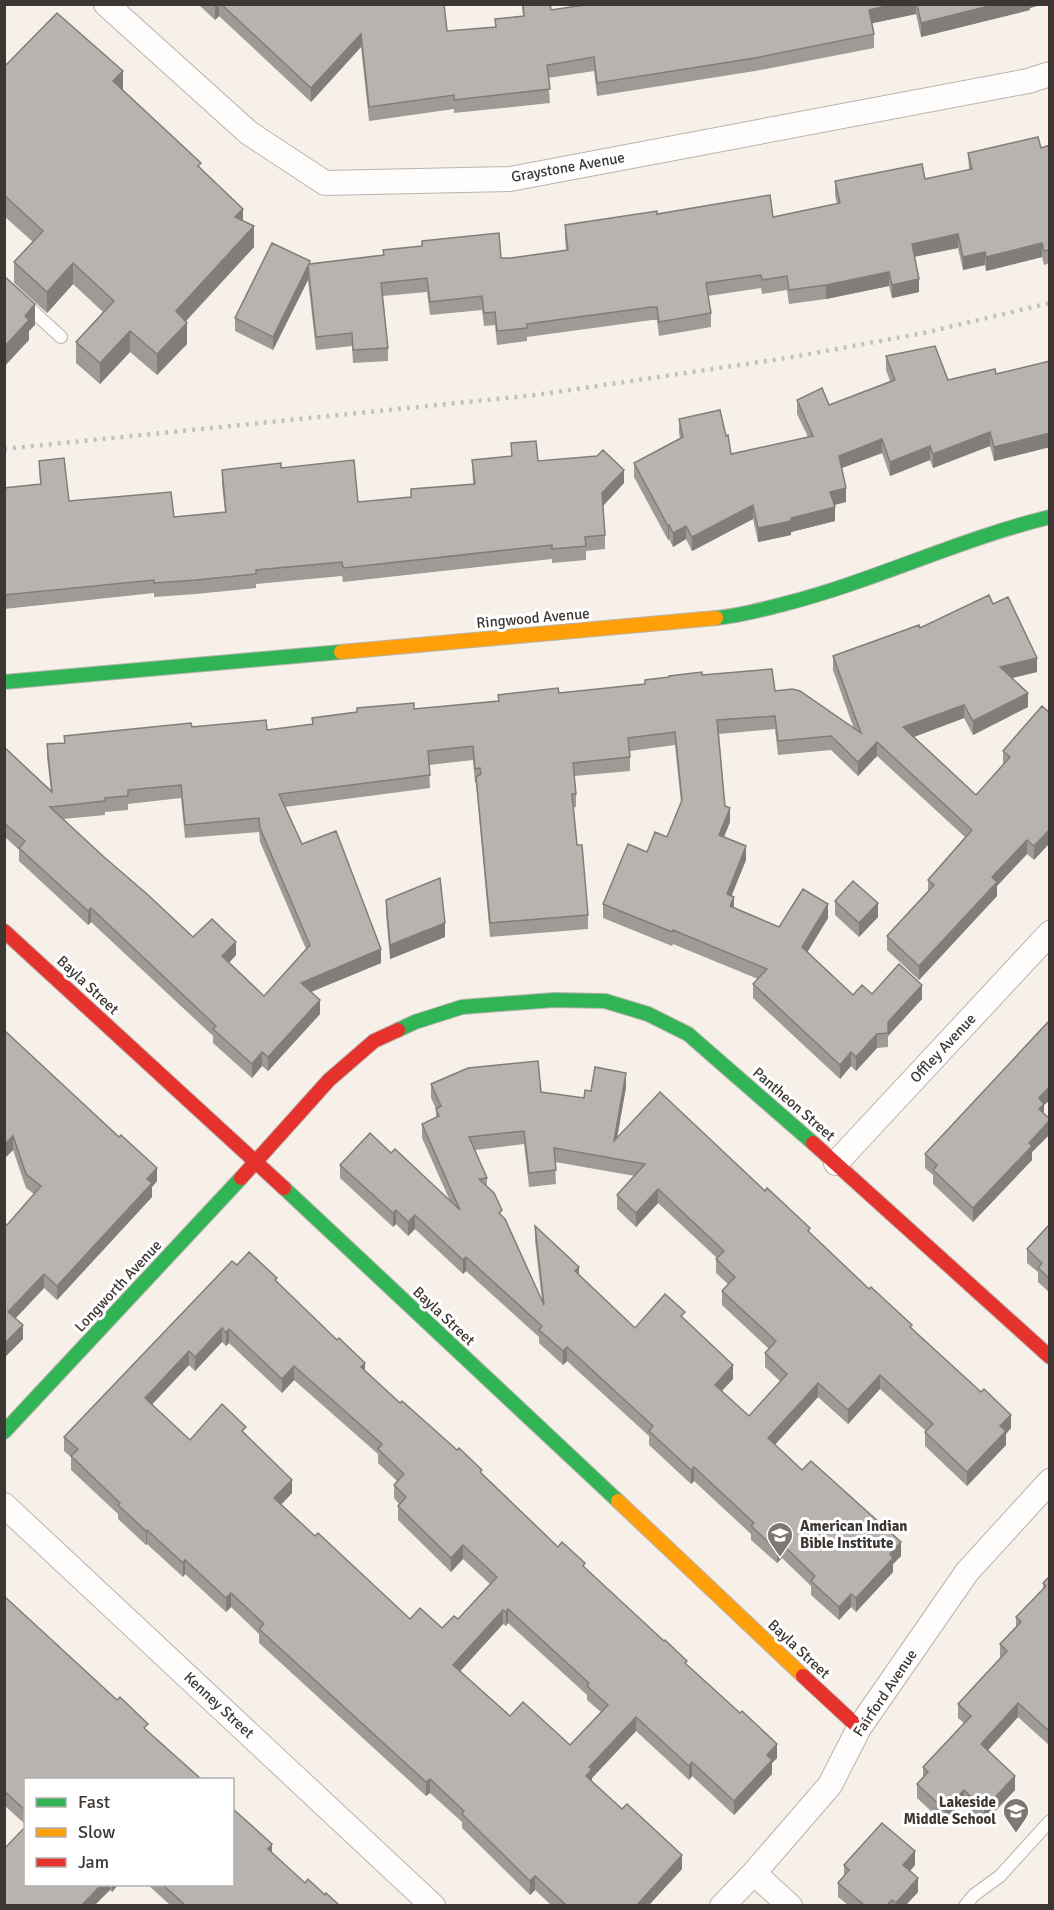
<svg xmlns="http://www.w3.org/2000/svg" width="1054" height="1910" viewBox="0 0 1054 1910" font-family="Signika,sans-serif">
<rect width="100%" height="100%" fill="#f7f0e9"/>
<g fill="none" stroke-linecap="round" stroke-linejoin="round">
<g stroke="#b9b3ae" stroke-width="14">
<g id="lane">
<path d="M 4,285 L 61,337"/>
<path d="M 965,1906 L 974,1895 L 1000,1876 L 1050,1821"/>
</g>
</g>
<g stroke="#b9b3ae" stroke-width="26">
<g id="street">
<path d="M 106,4 L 249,133 L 325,183 L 510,179 L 1028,81 L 1050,74"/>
<path d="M 836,1163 L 1050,933"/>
<path d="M 4,1505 L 433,1906"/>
<path d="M 754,1873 L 790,1906"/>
<path d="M 722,1906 L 754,1873 L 830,1785 L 859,1728 L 967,1572 L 1050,1481"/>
</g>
</g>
<g stroke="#b9b3ae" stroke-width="16">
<g id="fast">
<path d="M 716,618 C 739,616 761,610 784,604 C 874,581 959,539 1050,517"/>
<path d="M 4,682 L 341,652"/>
<path d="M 398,1030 L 415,1022 L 462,1007 L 554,1000 L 605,1001 L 648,1014 L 688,1034 L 813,1143"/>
<path d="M 284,1188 L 618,1501"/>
<path d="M 4,1432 L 241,1178"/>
</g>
</g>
<g stroke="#b9b3ae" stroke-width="16">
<g id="slow">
<path d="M 341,652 L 716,618"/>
<path d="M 618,1501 L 803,1676"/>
</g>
</g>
<g stroke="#b9b3ae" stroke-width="16">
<g id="jam">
<path d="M 4,931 L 284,1188"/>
<path d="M 813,1143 L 1050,1357"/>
<path d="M 241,1178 L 329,1080 L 374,1041 L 398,1030"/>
<path d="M 803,1676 L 859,1728"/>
</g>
</g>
<use href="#lane" stroke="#fefdfc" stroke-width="12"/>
<use href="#street" stroke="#fefdfc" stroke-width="24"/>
<use href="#fast" stroke="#30b455" stroke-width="14"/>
<use href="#slow" stroke="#ff9f0a" stroke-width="14"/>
<use href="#jam" stroke="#e5322d" stroke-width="14"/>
<path stroke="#c3c1bf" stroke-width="4.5" stroke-dasharray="3 6" stroke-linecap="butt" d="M 4,449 L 536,395 L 787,358 L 924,333 L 1050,303"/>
</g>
<g fill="#9f9a96" fill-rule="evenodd">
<path d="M 198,4 L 444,4 L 447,31 L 495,27 L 495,19 L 523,16 L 522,4 L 550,4 L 551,10 L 591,4 L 1044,4 L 1030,8 L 1030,10 L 921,37 L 916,14 L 872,23 L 874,34 L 874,48 L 755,71 L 597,96 L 594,71 L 548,78 L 550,103 L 454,113 L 454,109 L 369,121 L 361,47 L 311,102 L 219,16 L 215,20 Z"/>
<path d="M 4,67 L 123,91 L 201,169 L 243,221 L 254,247 L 185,321 L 187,344 L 157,375 L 130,352 L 100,384 L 76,363 L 76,342 L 103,312 L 73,284 L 47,313 L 14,283 L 14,262 L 33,242 L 4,216 Z"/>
<path d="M 1050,145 L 1050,263 L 1044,265 L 1042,257 L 986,271 L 985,265 L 963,270 L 958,248 L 914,257 L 919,292 L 892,298 L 889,286 L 826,299 L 789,304 L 787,290 L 762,294 L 761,288 L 708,296 L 711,313 L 711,327 L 659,336 L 657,320 L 652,320 L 527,337 L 527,341 L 497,345 L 495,325 L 484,326 L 482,310 L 430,315 L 427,292 L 383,296 L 388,348 L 388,361 L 353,363 L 352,346 L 316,350 L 308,280 L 273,350 L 235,331 L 235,318 L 310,264 L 383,255 L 383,250 L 422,246 L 422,241 L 501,258 L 511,258 L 566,250 L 565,238 L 565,225 L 657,214 L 773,217 L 837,204 L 835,195 L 835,181 L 925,179 L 969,170 L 968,153 L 1041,148 Z"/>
<path d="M 886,356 L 948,380 L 996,374 L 1050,361 L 1050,447 L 994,461 L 990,446 L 933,468 L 930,460 L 890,476 L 882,453 L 842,468 L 846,502 L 834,505 L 835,521 L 791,532 L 791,535 L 758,542 L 753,519 L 692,551 L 686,539 L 673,547 L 669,539 L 668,540 L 634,477 L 634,463 L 680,438 L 679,433 L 679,419 L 726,436 L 731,454 L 808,437 L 797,414 L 797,400 L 829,405 L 890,381 L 886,370 Z"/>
<path d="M 511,443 L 538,461 L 624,483 L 603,506 L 605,535 L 605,549 L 586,551 L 586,560 L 552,563 L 552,559 L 343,582 L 342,576 L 256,584 L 256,588 L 196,594 L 154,597 L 154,593 L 4,609 L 4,488 L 40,484 L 39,461 L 69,501 L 174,517 L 225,512 L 222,484 L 222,470 L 281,468 L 358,502 L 411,497 L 411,489 L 473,484 L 472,460 L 511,456 Z"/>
<path d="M 993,604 L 1037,672 L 1012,678 L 1028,707 L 973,735 L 964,718 L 914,737 L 976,795 L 1003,765 L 1003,751 L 1042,706 L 1034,860 L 1027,854 L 997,886 L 997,896 L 919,980 L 887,950 L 887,936 L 928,891 L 928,880 L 965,837 L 877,756 L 858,776 L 831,750 L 778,755 L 775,729 L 719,734 L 725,806 L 730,822 L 724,837 L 746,860 L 731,896 L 734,908 L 779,927 L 828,918 L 807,952 L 853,995 L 872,994 L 922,999 L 888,1036 L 888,1047 L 877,1048 L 856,1071 L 851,1066 L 840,1079 L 753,998 L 753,984 L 758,979 L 673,944 L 672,946 L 603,918 L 603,904 L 647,852 L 667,837 L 681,803 L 675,745 L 630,751 L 630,771 L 574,776 L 576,794 L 576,807 L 573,808 L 577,845 L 588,915 L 588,929 L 490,937 L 476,783 L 475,783 L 473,760 L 429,765 L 430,788 L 285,807 L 302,844 L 381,963 L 311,992 L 320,1014 L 268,1071 L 262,1066 L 252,1078 L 213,1043 L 213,1036 L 91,922 L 88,925 L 19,861 L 19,850 L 4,836 L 4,747 L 51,790 L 47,758 L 47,744 L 64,743 L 64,736 L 192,727 L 267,730 L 312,724 L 312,718 L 414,709 L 498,701 L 498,695 L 559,693 L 645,684 L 702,675 L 775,691 L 854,729 L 833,670 L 833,656 ZM 181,798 L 185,838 L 259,832 L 260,842 L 306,949 L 264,996 L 229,963 L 236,955 L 193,937 L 104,857 L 63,819 L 105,815 L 105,812 L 128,810 L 128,804 Z"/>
<path d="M 386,900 L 445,937 L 390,959 L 386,914 Z"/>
<path d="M 835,901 L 878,917 L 859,937 L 835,915 Z"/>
<path d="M 1050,1020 L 1050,1100 L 1044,1105 L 1044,1114 L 1050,1119 L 1050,1134 L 1032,1152 L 1032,1160 L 973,1222 L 933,1184 L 933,1175 L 925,1168 L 925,1154 Z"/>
<path d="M 4,1030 L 157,1181 L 152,1187 L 152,1197 L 57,1300 L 44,1288 L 15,1319 L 23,1339 L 4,1358 L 7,1225 L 34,1194 L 26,1188 L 13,1150 L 4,1159 Z"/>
<path d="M 431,1084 L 541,1092 L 584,1098 L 591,1091 L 626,1087 L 617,1138 L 810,1233 L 912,1329 L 1011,1428 L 1006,1434 L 1006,1445 L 967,1486 L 925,1446 L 925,1432 L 926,1431 L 880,1389 L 848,1424 L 818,1397 L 775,1445 L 802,1470 L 901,1556 L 893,1564 L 893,1572 L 856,1612 L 851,1607 L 839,1620 L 811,1595 L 811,1586 L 782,1558 L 777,1563 L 751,1540 L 751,1534 L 694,1481 L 691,1484 L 649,1445 L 649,1436 L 567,1361 L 563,1365 L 539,1343 L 539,1337 L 466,1271 L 463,1274 L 415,1229 L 408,1236 L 396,1224 L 393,1227 L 340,1178 L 340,1165 L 391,1153 L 450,1201 L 422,1138 L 422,1124 L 436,1118 L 436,1109 L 431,1098 ZM 524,1144 L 529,1187 L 556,1184 L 555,1162 L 635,1176 L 617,1195 L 617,1209 L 636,1227 L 658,1203 L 717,1258 L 716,1259 L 716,1273 L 728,1284 L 722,1291 L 722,1305 L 769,1349 L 765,1353 L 765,1367 L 781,1382 L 749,1416 L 722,1391 L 733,1379 L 685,1319 L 635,1328 L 579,1275 L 535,1226 L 535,1240 L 542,1301 L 487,1187 L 487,1178 L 475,1150 Z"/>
<path d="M 1050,1224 L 1050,1293 L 1038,1282 L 1038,1272 L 1027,1263 L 1027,1249 Z"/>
<path d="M 237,1265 L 277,1282 L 365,1371 L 400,1403 L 482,1474 L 558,1547 L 585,1568 L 687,1665 L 777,1758 L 772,1763 L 772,1774 L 734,1815 L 692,1776 L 689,1780 L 636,1731 L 592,1778 L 592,1781 L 682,1869 L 649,1905 L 551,1905 L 535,1890 L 530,1895 L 462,1828 L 462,1822 L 430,1793 L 426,1796 L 259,1643 L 259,1634 L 231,1607 L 226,1612 L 185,1574 L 183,1577 L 147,1544 L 146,1545 L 118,1519 L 118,1514 L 71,1470 L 71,1457 L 64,1451 L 64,1437 ZM 222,1342 L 226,1346 L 229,1343 L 282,1393 L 294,1380 L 378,1454 L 378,1463 L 397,1481 L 394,1485 L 394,1498 L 399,1504 L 398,1506 L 398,1520 L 451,1572 L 463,1559 L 490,1584 L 458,1619 L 442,1628 L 410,1619 L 315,1536 L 281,1505 L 292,1493 L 246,1435 L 190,1440 L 152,1404 L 189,1365 L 195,1371 ZM 508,1623 L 587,1695 L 587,1700 L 601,1712 L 570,1745 L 510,1716 L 460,1671 L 503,1624 L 506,1626 Z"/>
<path d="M 1050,1576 L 1050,1746 L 1018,1717 L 988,1750 L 1015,1790 L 984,1823 L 964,1804 L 945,1824 L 917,1798 L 917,1784 L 923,1778 L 923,1767 L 964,1723 L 958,1718 L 958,1704 L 1000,1658 L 1000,1644 L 1016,1627 L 1016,1617 L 1043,1589 L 1043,1583 Z"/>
<path d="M 4,1596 L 26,1779 L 26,1825 L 4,1805 Z"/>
<path d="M 272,1853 L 305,1883 L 325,1895 L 339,1905 L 170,1905 L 147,1884 L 232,1884 Z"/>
<path d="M 844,1865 L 915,1865 L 910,1871 L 918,1892 L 906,1905 L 848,1905 L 838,1897 L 838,1883 L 844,1876 Z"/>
<path d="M 26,1884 L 119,1884 L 112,1892 L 110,1890 Z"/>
</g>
<g fill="#827d7a">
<path d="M 217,4 L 219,4 L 219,16 L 215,20 L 215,6 Z"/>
<path d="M 894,4 L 916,4 L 916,14 L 869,24 L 869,10 Z"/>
<path d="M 997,4 L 1044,4 L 1030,8 L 1030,10 L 921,37 L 921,23 Z"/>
<path d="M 361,34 L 361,47 L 311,102 L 311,88 Z"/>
<path d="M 123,71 L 123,92 L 113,81 Z"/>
<path d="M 243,209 L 243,230 L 235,217 Z"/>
<path d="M 254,226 L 254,247 L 176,332 L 176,311 Z"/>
<path d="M 958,234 L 958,248 L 912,257 L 912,244 Z"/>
<path d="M 1042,243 L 1042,257 L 986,271 L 986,257 Z"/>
<path d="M 985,252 L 985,265 L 963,270 L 963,257 Z"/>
<path d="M 73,263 L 73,284 L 47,313 L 47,292 Z"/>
<path d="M 308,266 L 308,280 L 273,350 L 273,337 Z"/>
<path d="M 889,272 L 889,286 L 826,299 L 826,285 Z"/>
<path d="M 919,279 L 919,292 L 892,298 L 892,285 Z"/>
<path d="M 35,304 L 35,325 L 29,331 L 29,340 L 4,367 L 4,347 L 25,316 Z"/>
<path d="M 187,323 L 187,344 L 157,375 L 157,354 Z"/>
<path d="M 130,331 L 130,352 L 100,384 L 100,363 Z"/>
<path d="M 990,432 L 990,446 L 933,468 L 933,454 Z"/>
<path d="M 1050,433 L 1050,447 L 994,461 L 994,447 Z"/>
<path d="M 882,439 L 882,453 L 839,469 L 839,456 Z"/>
<path d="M 930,446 L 930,460 L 890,476 L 890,462 Z"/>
<path d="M 624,470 L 624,483 L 602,507 L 602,493 Z"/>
<path d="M 846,488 L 846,502 L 830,506 L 830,492 Z"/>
<path d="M 753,505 L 753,519 L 692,551 L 692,537 Z"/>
<path d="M 835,507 L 835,521 L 791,532 L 791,535 L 758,542 L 758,528 L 791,518 Z"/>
<path d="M 669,525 L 669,539 L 668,540 L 668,526 Z"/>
<path d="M 686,526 L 686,539 L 673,547 L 673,533 Z"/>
<path d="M 1037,658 L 1037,672 L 1000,681 L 1000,667 Z"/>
<path d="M 1028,693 L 1028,707 L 973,735 L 973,721 Z"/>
<path d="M 964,705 L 964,718 L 903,741 L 903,727 Z"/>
<path d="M 877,742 L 877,756 L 858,776 L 858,762 Z"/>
<path d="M 730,808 L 730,822 L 719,849 L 719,835 Z"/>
<path d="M 1050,829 L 1050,843 L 1034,860 L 1034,846 Z"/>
<path d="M 1027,840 L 1027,854 L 997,886 L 997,896 L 919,980 L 919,966 L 992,877 Z"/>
<path d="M 746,846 L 746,860 L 727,907 L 727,894 Z"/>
<path d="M 734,897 L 734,911 L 730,906 Z"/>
<path d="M 878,903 L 878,917 L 859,937 L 859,923 Z"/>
<path d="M 828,904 L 828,918 L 802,961 L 802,947 Z"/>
<path d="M 91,908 L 91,922 L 88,925 L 88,911 Z"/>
<path d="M 445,923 L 445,937 L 390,959 L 390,945 Z"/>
<path d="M 236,942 L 236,955 L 222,970 L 222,956 Z"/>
<path d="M 381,949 L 381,963 L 301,996 L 301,983 Z"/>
<path d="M 922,985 L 922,999 L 888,1036 L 888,1022 Z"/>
<path d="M 320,1000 L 320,1014 L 268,1071 L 268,1057 Z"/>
<path d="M 877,1034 L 877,1048 L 856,1071 L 856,1057 Z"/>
<path d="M 262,1052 L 262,1066 L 252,1078 L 252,1064 Z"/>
<path d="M 851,1052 L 851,1066 L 840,1079 L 840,1065 Z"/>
<path d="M 626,1073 L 626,1087 L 614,1155 L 614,1141 Z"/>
<path d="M 1050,1086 L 1050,1100 L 1044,1105 L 1044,1117 L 1039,1123 L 1039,1098 Z"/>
<path d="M 1050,1120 L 1050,1134 L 1032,1152 L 1032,1160 L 973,1222 L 973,1208 L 1029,1143 Z"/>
<path d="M 13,1136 L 13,1150 L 4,1159 L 4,1145 Z"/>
<path d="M 157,1168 L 157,1181 L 152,1187 L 152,1197 L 57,1300 L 57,1286 Z"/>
<path d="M 658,1189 L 658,1203 L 636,1227 L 636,1213 Z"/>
<path d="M 396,1210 L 396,1224 L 393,1227 L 393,1213 Z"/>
<path d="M 415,1215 L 415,1229 L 408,1236 L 408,1222 Z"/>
<path d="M 466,1257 L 466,1271 L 463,1274 L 463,1260 Z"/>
<path d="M 579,1267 L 579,1281 L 575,1271 Z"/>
<path d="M 44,1274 L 44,1288 L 8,1326 L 8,1312 Z"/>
<path d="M 23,1325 L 23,1339 L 4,1358 L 4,1344 Z"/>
<path d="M 222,1328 L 222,1342 L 195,1371 L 195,1357 Z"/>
<path d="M 229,1329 L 229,1343 L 226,1346 L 226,1333 Z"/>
<path d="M 567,1347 L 567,1361 L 563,1365 L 563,1351 Z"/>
<path d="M 189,1351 L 189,1365 L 145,1412 L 145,1398 Z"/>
<path d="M 365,1363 L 365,1376 L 361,1367 Z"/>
<path d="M 733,1365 L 733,1379 L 715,1398 L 715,1385 Z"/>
<path d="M 294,1366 L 294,1380 L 282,1393 L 282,1379 Z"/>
<path d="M 880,1375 L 880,1389 L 848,1424 L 848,1410 Z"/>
<path d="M 818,1383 L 818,1397 L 768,1452 L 768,1438 Z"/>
<path d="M 1011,1415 L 1011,1428 L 1006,1434 L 1006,1445 L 967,1486 L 967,1472 L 1000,1426 Z"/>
<path d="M 694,1467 L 694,1481 L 691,1484 L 691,1470 Z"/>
<path d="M 292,1480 L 292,1493 L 274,1512 L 274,1498 Z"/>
<path d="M 147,1530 L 147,1544 L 146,1545 L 146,1531 Z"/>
<path d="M 901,1542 L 901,1556 L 893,1564 L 893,1572 L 856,1612 L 856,1598 L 890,1554 Z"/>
<path d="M 782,1544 L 782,1558 L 777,1563 L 777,1550 Z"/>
<path d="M 463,1545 L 463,1559 L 451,1572 L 451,1558 Z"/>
<path d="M 185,1560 L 185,1574 L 183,1577 L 183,1563 Z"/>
<path d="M 231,1593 L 231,1607 L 226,1612 L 226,1598 Z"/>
<path d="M 851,1594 L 851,1607 L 839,1620 L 839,1607 Z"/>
<path d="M 508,1609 L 508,1623 L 506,1626 L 506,1612 Z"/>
<path d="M 503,1610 L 503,1624 L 453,1679 L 453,1665 Z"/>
<path d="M 1018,1703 L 1018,1717 L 981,1758 L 981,1744 Z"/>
<path d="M 636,1717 L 636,1731 L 592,1778 L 592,1783 L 586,1776 L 589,1767 Z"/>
<path d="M 777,1744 L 777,1758 L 772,1763 L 772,1774 L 734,1815 L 734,1801 L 767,1755 Z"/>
<path d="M 692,1762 L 692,1776 L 689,1780 L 689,1766 Z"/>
<path d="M 1015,1776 L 1015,1790 L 984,1823 L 984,1809 Z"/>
<path d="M 430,1779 L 430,1793 L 426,1796 L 426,1782 Z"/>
<path d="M 964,1790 L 964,1804 L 945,1824 L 945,1810 Z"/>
<path d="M 272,1844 L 272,1858 L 268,1849 Z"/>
<path d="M 915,1851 L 915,1865 L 903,1879 L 903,1865 Z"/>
<path d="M 682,1855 L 682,1869 L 649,1905 L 637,1905 Z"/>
<path d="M 535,1876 L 535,1890 L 530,1895 L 530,1881 Z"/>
<path d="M 918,1878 L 918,1892 L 906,1905 L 896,1905 L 896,1903 Z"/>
<path d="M 102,1884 L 110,1884 L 110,1890 L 95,1905 L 82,1905 Z"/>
<path d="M 112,1884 L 119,1884 L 112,1892 Z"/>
</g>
<g fill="#b9b3af" stroke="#827d7a" stroke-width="1.5" fill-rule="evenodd">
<path d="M 221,4 L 444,4 L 447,31 L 496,27 L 495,19 L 524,16 L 523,4 L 550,4 L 551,10 L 591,4 L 894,4 L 869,10 L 874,34 L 755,58 L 597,83 L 594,57 L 547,65 L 550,89 L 454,100 L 454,95 L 369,107 L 361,34 L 311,88 Z"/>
<path d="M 917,4 L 997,4 L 921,23 Z"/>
<path d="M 57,13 L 123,71 L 113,81 L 201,163 L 198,166 L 243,209 L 235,217 L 254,226 L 176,311 L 187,323 L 157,354 L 130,331 L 100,363 L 76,342 L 114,301 L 73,263 L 47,292 L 14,262 L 43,231 L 4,195 L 4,67 Z"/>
<path d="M 1038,137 L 1041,148 L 1050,145 L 1050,250 L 1044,251 L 1042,243 L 986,257 L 985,252 L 963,257 L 958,234 L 912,244 L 919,279 L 892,285 L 889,272 L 826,285 L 789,290 L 787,276 L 762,280 L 761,275 L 706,283 L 711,313 L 659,322 L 657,307 L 652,307 L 527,324 L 527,328 L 497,331 L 495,312 L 484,313 L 482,296 L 430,302 L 427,278 L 381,283 L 388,348 L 353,350 L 352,333 L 316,337 L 308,266 L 273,337 L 235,318 L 272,243 L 310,261 L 309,264 L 384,255 L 383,250 L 422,246 L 422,241 L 499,233 L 501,258 L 511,258 L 568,250 L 565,225 L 657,211 L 657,214 L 770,195 L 773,217 L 840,203 L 835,181 L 922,164 L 925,179 L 972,169 L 968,153 Z"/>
<path d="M 4,276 L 35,304 L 25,316 L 29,320 L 4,347 Z"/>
<path d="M 935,346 L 948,380 L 995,369 L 996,374 L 1050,361 L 1050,433 L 994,447 L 990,432 L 933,454 L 930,446 L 890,462 L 882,439 L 839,456 L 846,488 L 830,492 L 835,507 L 791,518 L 791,521 L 758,528 L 753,505 L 692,537 L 686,526 L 673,533 L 669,525 L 668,526 L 634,463 L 683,437 L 679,419 L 720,410 L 726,436 L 728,435 L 731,454 L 813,436 L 797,400 L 822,388 L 829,405 L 895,380 L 886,356 Z"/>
<path d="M 536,441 L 538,461 L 597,456 L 603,450 L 624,470 L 602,493 L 605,535 L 585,537 L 586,546 L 552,549 L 552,545 L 343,568 L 342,562 L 256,570 L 256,574 L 196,580 L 154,583 L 154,580 L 4,595 L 4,488 L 41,484 L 39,461 L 64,458 L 69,501 L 171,492 L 174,517 L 226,512 L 222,470 L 281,463 L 281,468 L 354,460 L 358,502 L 411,497 L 411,489 L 475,484 L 472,460 L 512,456 L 511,443 Z"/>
<path d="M 989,595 L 993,604 L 1008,597 L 1037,658 L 1000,667 L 1028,693 L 973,721 L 964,705 L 903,727 L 976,795 L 1010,757 L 1003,751 L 1042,706 L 1050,713 L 1050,829 L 1034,846 L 1027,840 L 992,877 L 997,882 L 919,966 L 887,936 L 934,885 L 928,880 L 972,830 L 877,742 L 858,762 L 831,736 L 778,741 L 775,716 L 717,720 L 725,806 L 730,808 L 719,835 L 746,846 L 727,894 L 734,897 L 730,906 L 779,927 L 803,889 L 828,904 L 802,947 L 853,995 L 862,985 L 872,994 L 899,964 L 922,985 L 888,1022 L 888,1033 L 877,1034 L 856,1057 L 851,1052 L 840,1065 L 753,984 L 767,969 L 673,930 L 672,932 L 603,904 L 628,844 L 647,852 L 655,832 L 667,837 L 682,800 L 675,732 L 628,738 L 630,757 L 573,763 L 576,794 L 572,794 L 577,845 L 582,845 L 588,915 L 490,923 L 476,777 L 481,774 L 480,768 L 475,769 L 473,746 L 428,751 L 430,775 L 279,794 L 302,844 L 336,831 L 381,949 L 301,983 L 320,1000 L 268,1057 L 262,1052 L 252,1064 L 213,1029 L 216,1026 L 91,908 L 88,911 L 19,848 L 25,841 L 4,823 L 4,747 L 52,792 L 47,744 L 65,743 L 64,736 L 191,723 L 192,727 L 266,720 L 267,730 L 313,724 L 312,718 L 357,712 L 357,708 L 414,703 L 414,709 L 499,701 L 498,695 L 558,688 L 559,693 L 645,684 L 645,680 L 669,677 L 669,676 L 702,672 L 702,675 L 772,669 L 775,691 L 792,689 L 800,691 L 861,733 L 833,656 L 919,625 L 920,628 ZM 181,785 L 185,825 L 259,818 L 260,828 L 310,945 L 264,996 L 222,956 L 236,942 L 212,919 L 193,937 L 147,894 L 104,857 L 50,807 L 105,801 L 105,798 L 128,796 L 128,790 Z"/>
<path d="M 440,878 L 445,923 L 390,945 L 386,900 Z"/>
<path d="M 853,881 L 878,903 L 859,923 L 835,901 Z"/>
<path d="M 1050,1020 L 1050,1086 L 1039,1098 L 1044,1104 L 1039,1109 L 1050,1119 L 1050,1120 L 1029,1143 L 1032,1146 L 973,1208 L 933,1170 L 937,1165 L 925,1154 Z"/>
<path d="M 4,1030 L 119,1137 L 121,1135 L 157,1168 L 147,1179 L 152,1183 L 57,1286 L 44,1274 L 8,1312 L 23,1325 L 4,1344 L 4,1223 L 7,1225 L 41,1186 L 26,1174 L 13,1136 L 4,1145 Z"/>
<path d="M 538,1061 L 541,1092 L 584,1098 L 585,1090 L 591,1091 L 595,1067 L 626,1073 L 614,1141 L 660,1092 L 765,1191 L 767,1188 L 810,1228 L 808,1231 L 869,1289 L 871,1287 L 912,1325 L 910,1327 L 981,1392 L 984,1389 L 1011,1415 L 1000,1426 L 1006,1431 L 967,1472 L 925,1432 L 933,1424 L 880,1375 L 848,1410 L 818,1383 L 768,1438 L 802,1470 L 811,1461 L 901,1542 L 890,1554 L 893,1558 L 856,1598 L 851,1594 L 839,1607 L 811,1581 L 815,1576 L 782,1544 L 777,1550 L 751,1526 L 754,1523 L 694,1467 L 691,1470 L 649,1431 L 653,1426 L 567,1347 L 563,1351 L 539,1330 L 542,1326 L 466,1257 L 463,1260 L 415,1215 L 408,1222 L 396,1210 L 393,1213 L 340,1165 L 370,1133 L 391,1153 L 395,1149 L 460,1210 L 422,1124 L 439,1116 L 436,1109 L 441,1106 L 431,1084 L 468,1068 ZM 524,1131 L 529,1173 L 556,1170 L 554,1148 L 645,1164 L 617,1195 L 636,1213 L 658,1189 L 724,1251 L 716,1259 L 735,1277 L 722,1291 L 776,1341 L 765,1353 L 787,1374 L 749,1416 L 715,1385 L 733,1365 L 681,1316 L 685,1312 L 665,1294 L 635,1328 L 575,1271 L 579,1267 L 535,1226 L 544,1305 L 505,1219 L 499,1213 L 502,1210 L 494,1193 L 479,1179 L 487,1178 L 469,1137 Z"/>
<path d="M 1050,1224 L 1050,1279 L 1038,1268 L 1042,1263 L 1027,1249 Z"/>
<path d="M 249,1252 L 277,1278 L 275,1280 L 337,1340 L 339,1338 L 365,1363 L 361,1367 L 400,1403 L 402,1401 L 457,1450 L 459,1448 L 482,1470 L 480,1472 L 558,1547 L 562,1542 L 585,1563 L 583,1566 L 664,1641 L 665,1640 L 687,1661 L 685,1663 L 740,1713 L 742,1711 L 777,1744 L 767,1755 L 772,1760 L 734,1801 L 692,1762 L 689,1766 L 636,1717 L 589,1767 L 592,1769 L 586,1776 L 622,1809 L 627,1804 L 682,1855 L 637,1905 L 566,1905 L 535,1876 L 530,1881 L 462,1814 L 464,1811 L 430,1779 L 426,1782 L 259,1629 L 264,1624 L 231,1593 L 226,1598 L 185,1560 L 183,1563 L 147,1530 L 146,1531 L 118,1505 L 120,1503 L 71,1456 L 78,1449 L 64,1437 L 232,1261 L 237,1265 ZM 222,1328 L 226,1333 L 229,1329 L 282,1379 L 294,1366 L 382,1444 L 378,1449 L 404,1474 L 394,1485 L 406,1497 L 398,1506 L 451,1558 L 463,1545 L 497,1577 L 458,1619 L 454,1616 L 442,1628 L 420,1608 L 410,1619 L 318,1533 L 315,1536 L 274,1498 L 292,1480 L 242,1431 L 246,1427 L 222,1404 L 190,1440 L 145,1398 L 189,1351 L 195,1357 ZM 508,1609 L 589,1683 L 587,1686 L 608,1705 L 570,1745 L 523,1702 L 510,1716 L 453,1665 L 503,1610 L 506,1612 Z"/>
<path d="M 1050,1576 L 1050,1732 L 1018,1703 L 981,1744 L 1015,1776 L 984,1809 L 964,1790 L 945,1810 L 917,1784 L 928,1772 L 923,1767 L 971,1716 L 958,1704 L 1007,1651 L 1000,1644 L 1021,1622 L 1016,1617 L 1046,1586 L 1043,1583 Z"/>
<path d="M 4,1596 L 117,1700 L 120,1697 L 148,1724 L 144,1728 L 201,1779 L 26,1779 L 26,1811 L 4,1791 Z"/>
<path d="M 232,1808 L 272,1844 L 268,1849 L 305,1883 L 308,1879 L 325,1895 L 326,1893 L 339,1905 L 185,1905 L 162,1884 L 232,1884 Z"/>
<path d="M 882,1823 L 915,1851 L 903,1865 L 918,1878 L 896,1903 L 892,1900 L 887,1905 L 864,1905 L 838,1883 L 849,1870 L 844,1865 Z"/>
<path d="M 26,1826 L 26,1884 L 102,1884 L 82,1905 L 4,1905 L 4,1849 Z"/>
</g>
<defs>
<g id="university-pin" transform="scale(1.35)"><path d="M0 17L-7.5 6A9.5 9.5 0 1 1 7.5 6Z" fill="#7e7873" stroke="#fff"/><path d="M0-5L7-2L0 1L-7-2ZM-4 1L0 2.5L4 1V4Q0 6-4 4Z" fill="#fff"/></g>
<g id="school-pin" transform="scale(1.35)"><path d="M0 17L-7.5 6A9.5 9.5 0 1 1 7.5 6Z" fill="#7e7873" stroke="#fff"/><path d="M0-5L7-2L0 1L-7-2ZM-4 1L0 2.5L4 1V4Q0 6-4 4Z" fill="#fff"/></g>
</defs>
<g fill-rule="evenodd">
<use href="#university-pin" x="780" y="1535"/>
<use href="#school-pin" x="1016" y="1811"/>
</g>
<g text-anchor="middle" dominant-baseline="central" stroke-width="6" stroke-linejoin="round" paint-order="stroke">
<g font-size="15" fill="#3d3733" stroke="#fff">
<text transform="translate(568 167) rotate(-10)">Graystone Avenue</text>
<text transform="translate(533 618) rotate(-5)">Ringwood Avenue</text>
<text transform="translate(88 985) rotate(43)">Bayla Street</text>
<text transform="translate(943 1048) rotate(-47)">Offley Avenue</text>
<text transform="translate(794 1104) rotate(41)">Pantheon Street</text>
<text transform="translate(118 1286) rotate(-47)">Longworth Avenue</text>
<text transform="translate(444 1316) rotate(43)">Bayla Street</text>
<text transform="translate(799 1649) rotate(43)">Bayla Street</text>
<text transform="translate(885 1693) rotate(-56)">Fairford Avenue</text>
<text transform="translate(219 1705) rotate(43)">Kenney Street</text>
</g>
<g font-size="15" font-weight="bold" fill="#3d3733" stroke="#fff" text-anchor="start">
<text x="800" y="1526">American Indian<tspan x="800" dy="17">Bible Institute</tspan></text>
<text x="996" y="1802" text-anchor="end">Lakeside<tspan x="996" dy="17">Middle School</tspan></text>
</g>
</g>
<rect width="1054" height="1910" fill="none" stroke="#3d3733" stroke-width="12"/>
<rect x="24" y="1778" width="210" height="108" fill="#ffffff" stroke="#b1afad" stroke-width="1.5"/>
<rect x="36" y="1798" width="30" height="9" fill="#30b455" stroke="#b1afad" stroke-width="1.5"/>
<text x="78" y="1808" font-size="18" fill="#3d3733">Fast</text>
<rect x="36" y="1828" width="30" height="9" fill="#ff9f0a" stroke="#b1afad" stroke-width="1.5"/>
<text x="78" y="1838" font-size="18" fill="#3d3733">Slow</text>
<rect x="36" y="1858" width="30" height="9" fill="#e5322d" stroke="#b1afad" stroke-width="1.5"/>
<text x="78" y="1868" font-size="18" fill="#3d3733">Jam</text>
</svg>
